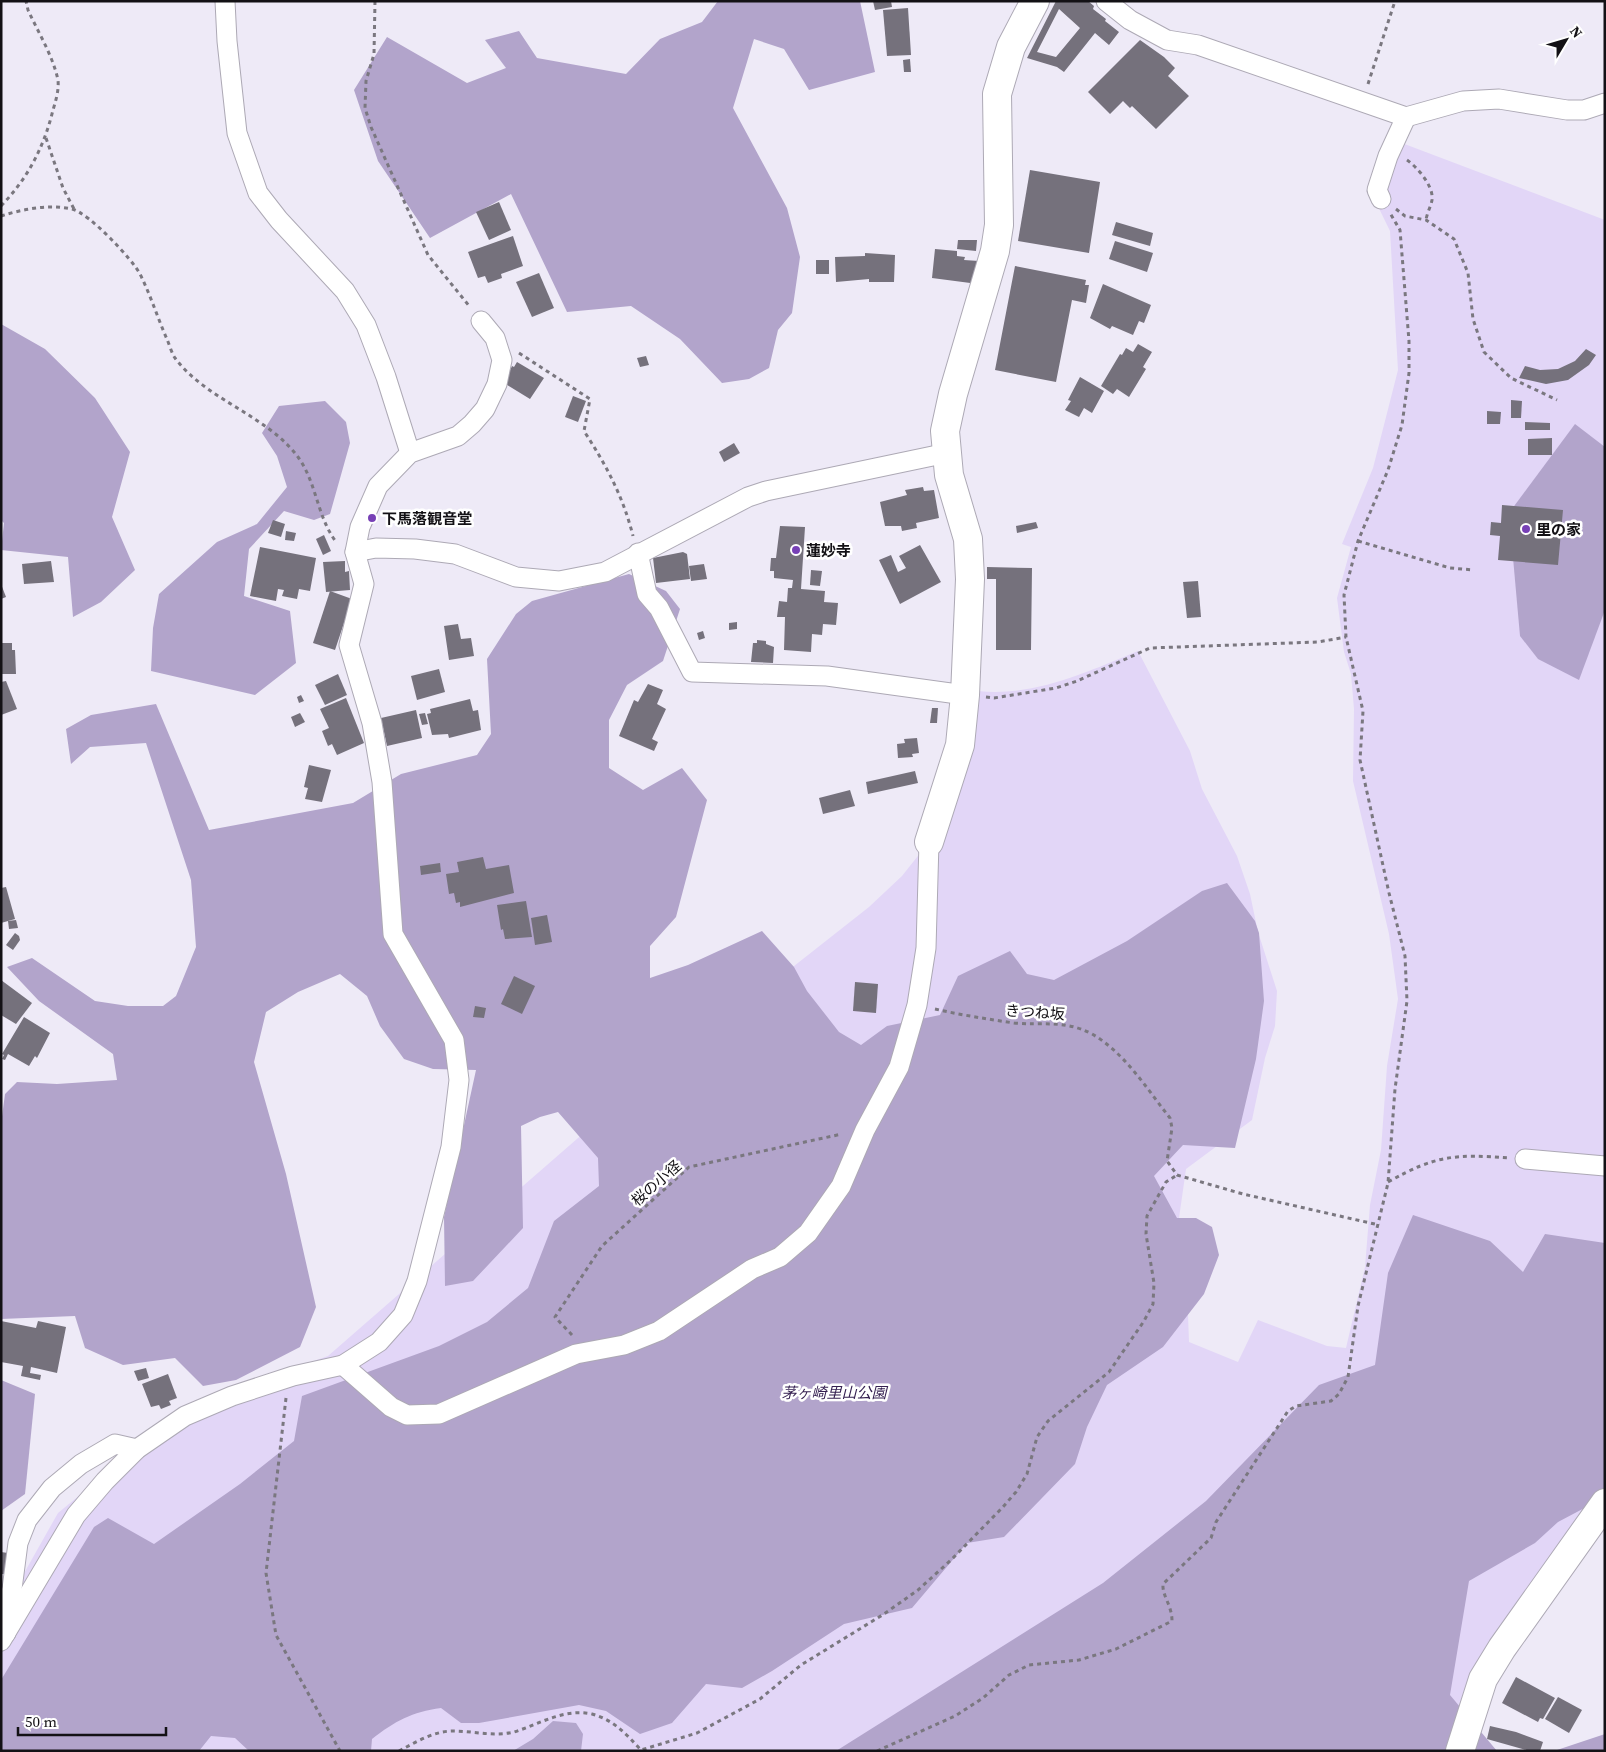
<svg xmlns="http://www.w3.org/2000/svg" width="1606" height="1752" viewBox="0 0 1606 1752" font-family="'Source Serif 4','Noto Sans JP',serif">
<rect width="100%" height="100%" fill="#eeeaf7"/>
<path fill="#e2d6f7" d="M 1386,137 L 1605,220 L 1605,1487 L 1445,1751 L 1,1751 L 1,1614 L 58,1513 L 126,1457 L 291,1369 L 328,1356 L 601,1118 L 869,907 L 902,876 L 944,823 L 978,691 C 1034,697 1087,672 1138,651 L 1190,751 L 1202,789 L 1237,856 L 1250,894 L 1258,932 L 1277,991 L 1275,1026 L 1265,1058 L 1252,1120 L 1186,1169 L 1179,1218 L 1186,1260 L 1189,1342 L 1238,1362 L 1258,1320 L 1327,1346 L 1346,1348 L 1365,1267 L 1370,1205 L 1381,1150 L 1387,1066 L 1398,999 L 1389,934 L 1353,781 L 1354,709 L 1351,674 L 1344,652 L 1337,598 L 1351,547 L 1342,544 L 1373,468 L 1398,370 L 1390,231 L 1370,190 Z"/>
<g fill="#b2a4cb">
<path d="M 718,1 L 860,1 L 875,72 L 809,90 L 784,49 L 754,39 L 733,108 L 787,208 L 800,257 L 792,313 L 778,330 L 769,368 L 749,379 L 722,383 L 680,339 L 631,306 L 567,312 L 511,194 L 430,238 L 378,161 L 354,90 L 387,37 L 467,83 L 506,68 L 485,40 L 519,31 L 537,58 L 626,74 L 660,39 L 702,22 Z"/>
<path d="M 1,324 L 45,349 L 95,398 L 130,452 L 112,517 L 135,570 L 101,602 L 73,617 L 68,557 L 1,550 L 4,523 L 1,520 Z"/>
<path d="M 325,401 L 346,422 L 350,443 L 330,514 L 314,520 L 284,511 L 249,549 L 244,596 L 290,611 L 296,663 L 255,695 L 151,671 L 153,628 L 159,594 L 217,542 L 257,524 L 287,487 L 277,456 L 262,433 L 279,406 Z"/>
<path d="M 1575,424 L 1605,447 L 1605,610 L 1579,680 L 1538,659 L 1520,636 L 1509,513 Z"/>
<path d="M 629,574 L 666,591 L 680,609 L 663,661 L 627,685 L 609,720 L 609,768 L 643,790 L 682,768 L 707,800 L 676,917 L 650,946 L 650,978 L 688,965 L 762,931 L 794,967 L 807,991 L 839,1032 L 861,1045 L 887,1026 L 940,1015 L 958,976 L 1010,951 L 1027,974 L 1054,980 L 1127,941 L 1202,891 L 1227,883 L 1255,921 L 1259,933 L 1264,1001 L 1256,1059 L 1235,1148 L 1183,1145 L 1154,1176 L 1177,1218 L 1196,1218 L 1212,1227 L 1219,1255 L 1204,1294 L 1163,1347 L 1107,1385 L 1087,1427 L 1075,1464 L 1004,1537 L 967,1543 L 912,1608 L 844,1624 L 772,1671 L 742,1688 L 706,1684 L 672,1723 L 640,1734 L 606,1711 L 579,1705 L 479,1723 L 461,1723 L 441,1708 C 412,1712 395,1721 372,1739 L 371,1751 L 249,1751 L 235,1738 L 211,1736 L 199,1751 L 1,1751 L 1,1680 L 94,1527 L 108,1518 L 154,1544 L 240,1484 L 294,1441 L 302,1396 L 439,1346 L 487,1322 L 528,1288 L 554,1221 L 599,1186 L 598,1158 L 558,1112 L 540,1117 L 521,1126 L 523,1228 L 473,1281 L 445,1286 L 444,1217 L 476,1070 L 433,1069 L 404,1059 L 380,1026 L 367,996 L 340,974 L 298,992 L 266,1012 L 254,1062 L 286,1174 L 316,1307 L 300,1347 L 236,1380 L 203,1386 L 175,1358 L 123,1365 L 85,1348 L 75,1316 L 1,1319 L 1,1124 L 5,1094 L 17,1082 L 57,1084 L 117,1080 L 113,1054 L 39,1001 L 7,967 L 32,958 L 95,1001 L 128,1006 L 163,1006 L 176,996 L 196,947 L 191,880 L 146,743 L 90,747 L 71,764 L 66,729 L 91,715 L 156,704 L 209,830 L 353,803 L 401,774 L 477,755 L 491,734 L 487,659 L 516,614 L 532,601 Z"/>
<path d="M 1413,1215 L 1490,1241 L 1523,1272 L 1545,1234 L 1605,1243 L 1605,1502 L 1592,1504 L 1558,1522 L 1535,1543 L 1469,1581 L 1450,1695 L 1497,1751 L 836,1751 L 1103,1583 L 1206,1501 L 1319,1385 L 1375,1365 L 1388,1273 Z"/>
<path d="M 1,1380 L 35,1394 L 25,1494 L 1,1511 Z"/>
<path d="M 1605,1734 L 1605,1751 L 1554,1751 Z"/>
</g>
<path fill="#b3a6cc" d="M 553,1721 L 576,1723 L 583,1734 L 581,1751 L 513,1751 L 533,1739 Z"/>
<g fill="#75717c" fill-rule="evenodd">
<path d="M 873,1 L 891,1 L 892,7 L 875,10 Z"/>
<path d="M 1056,1 L 1088,1 L 1094,6 L 1093,9 L 1106,19 L 1105,21 L 1119,32 L 1109,45 L 1095,33 L 1064,72 L 1057,67 L 1027,58 ZM 1059,9 L 1080,28 L 1056,57 L 1037,52 Z"/>
<path d="M 908,8 L 911,55 L 887,56 L 883,10 Z"/>
<path d="M 1140,40 L 1164,57 L 1175,68 L 1168,76 L 1189,96 L 1156,129 L 1132,106 L 1130,108 L 1123,101 L 1110,114 L 1088,92 Z"/>
<path d="M 910,59 L 911,72 L 904,72 L 903,60 Z"/>
<path d="M 1030,170 L 1100,182 L 1089,253 L 1018,241 Z"/>
<path d="M 499,202 L 511,230 L 489,240 L 476,212 Z"/>
<path d="M 1116,222 L 1153,233 L 1150,246 L 1112,235 Z"/>
<path d="M 513,236 L 523,266 L 501,274 L 502,278 L 488,283 L 485,276 L 478,278 L 468,252 Z"/>
<path d="M 958,240 L 977,240 L 976,251 L 957,249 Z"/>
<path d="M 1115,241 L 1153,253 L 1147,272 L 1109,259 Z"/>
<path d="M 935,249 L 957,251 L 957,256 L 965,257 L 964,260 L 979,261 L 978,284 L 932,278 Z"/>
<path d="M 865,253 L 895,255 L 894,282 L 869,282 L 869,279 L 836,282 L 835,257 L 865,256 Z"/>
<rect x="816" y="260" width="13" height="14"/>
<path d="M 1015,266 L 1086,280 L 1085,285 L 1089,285 L 1086,303 L 1072,300 L 1056,382 L 995,370 Z"/>
<path d="M 539,273 L 554,308 L 532,317 L 516,282 Z"/>
<path d="M 1103,284 L 1151,305 L 1144,323 L 1139,321 L 1133,335 L 1112,326 L 1110,329 L 1090,318 Z"/>
<path d="M 1138,344 L 1152,352 L 1143,367 L 1146,369 L 1129,397 L 1117,389 L 1113,394 L 1101,386 L 1120,354 L 1122,355 L 1126,348 L 1133,352 Z"/>
<path d="M 1586,349 L 1596,355 L 1589,365 L 1568,380 L 1546,384 L 1519,378 L 1525,366 L 1540,370 L 1558,369 L 1575,361 Z"/>
<path d="M 646,356 L 649,365 L 640,367 L 637,358 Z"/>
<path d="M 517,362 L 544,378 L 530,399 L 504,383 L 512,366 L 514,367 Z"/>
<path d="M 1080,377 L 1104,391 L 1092,413 L 1084,408 L 1079,417 L 1065,410 L 1071,401 L 1068,400 Z"/>
<path d="M 573,396 L 586,401 L 578,422 L 565,417 Z"/>
<path d="M 1511,400 L 1522,401 L 1521,418 L 1511,418 Z"/>
<path d="M 1487,411 L 1501,412 L 1500,424 L 1487,424 Z"/>
<path d="M 1525,422 L 1550,423 L 1550,430 L 1525,430 Z"/>
<path d="M 1552,438 L 1552,455 L 1528,455 L 1528,439 Z"/>
<path d="M 734,443 L 740,453 L 724,462 L 719,452 Z"/>
<path d="M 923,487 L 924,491 L 934,490 L 939,518 L 916,523 L 917,528 L 902,531 L 901,526 L 885,526 L 880,502 L 907,495 L 905,490 Z"/>
<path d="M 1502,505 L 1563,510 L 1558,565 L 1498,560 L 1500,536 L 1490,535 L 1491,522 L 1501,523 Z"/>
<path d="M 273,520 L 285,524 L 281,537 L 268,533 Z"/>
<path d="M 1036,522 L 1038,528 L 1017,533 L 1016,526 Z"/>
<path d="M 780,526 L 805,527 L 801,589 L 825,591 L 824,602 L 838,603 L 836,625 L 823,624 L 822,635 L 812,634 L 811,652 L 784,650 L 785,617 L 777,617 L 779,601 L 787,602 L 788,588 L 792,588 L 793,580 L 774,578 L 774,571 L 770,571 L 771,558 L 776,558 Z"/>
<path d="M 286,531 L 296,533 L 294,541 L 285,540 Z"/>
<path d="M 324,535 L 331,551 L 323,555 L 316,539 Z"/>
<path d="M 920,545 L 941,582 L 900,604 L 879,560 L 891,555 L 898,572 L 906,568 L 899,556 Z"/>
<path d="M 260,547 L 316,558 L 310,591 L 299,589 L 297,599 L 282,596 L 284,590 L 278,589 L 276,601 L 250,596 Z"/>
<path d="M 683,552 L 687,554 L 690,579 L 656,583 L 653,558 Z"/>
<path d="M 51,561 L 54,582 L 24,584 L 22,564 Z"/>
<path d="M 345,561 L 345,572 L 349,571 L 350,590 L 326,592 L 323,562 Z"/>
<path d="M 704,564 L 707,579 L 691,581 L 689,566 Z"/>
<path d="M 987,567 L 1032,568 L 1031,650 L 996,650 L 996,579 L 987,579 Z"/>
<path d="M 811,570 L 822,571 L 820,586 L 810,585 Z"/>
<path d="M 1198,581 L 1201,617 L 1187,618 L 1183,582 Z"/>
<path d="M 1,584 L 6,597 L 1,599 Z"/>
<path d="M 330,591 L 352,599 L 335,650 L 313,643 Z"/>
<path d="M 737,622 L 737,629 L 729,630 L 729,623 Z"/>
<path d="M 458,624 L 461,639 L 471,638 L 474,656 L 449,660 L 444,626 Z"/>
<path d="M 703,631 L 705,638 L 699,640 L 697,633 Z"/>
<path d="M 757,640 L 766,641 L 766,644 L 774,647 L 773,663 L 751,662 L 753,643 L 757,643 Z"/>
<path d="M 1,643 L 12,643 L 12,650 L 15,650 L 16,674 L 1,674 Z"/>
<path d="M 439,669 L 445,692 L 417,700 L 411,676 Z"/>
<path d="M 338,674 L 347,695 L 325,705 L 315,685 Z"/>
<path d="M 6,681 L 17,709 L 1,715 L 1,682 Z"/>
<path d="M 648,684 L 663,690 L 657,704 L 666,709 L 652,739 L 658,742 L 654,751 L 619,736 L 634,700 L 638,702 Z"/>
<path d="M 301,695 L 304,701 L 299,703 L 297,697 Z"/>
<path d="M 346,698 L 364,743 L 337,755 L 332,744 L 328,746 L 322,731 L 329,728 L 320,709 Z"/>
<path d="M 470,699 L 473,711 L 478,710 L 481,730 L 449,738 L 448,734 L 432,735 L 427,714 L 431,713 L 430,709 Z"/>
<path d="M 932,708 L 938,708 L 937,723 L 930,723 Z"/>
<path d="M 416,710 L 422,738 L 387,746 L 381,718 Z"/>
<path d="M 300,713 L 305,722 L 295,727 L 291,717 Z"/>
<path d="M 425,713 L 428,724 L 422,725 L 419,714 Z"/>
<path d="M 917,738 L 919,753 L 912,754 L 913,757 L 898,758 L 897,744 L 905,743 L 904,739 Z"/>
<path d="M 309,765 L 331,770 L 322,802 L 305,799 L 308,788 L 304,787 Z"/>
<path d="M 915,771 L 918,783 L 868,794 L 866,782 Z"/>
<path d="M 850,790 L 855,806 L 823,814 L 819,798 Z"/>
<path d="M 483,857 L 486,869 L 509,865 L 514,893 L 460,907 L 460,902 L 456,903 L 454,893 L 449,894 L 446,874 L 459,872 L 457,862 Z"/>
<path d="M 440,863 L 441,872 L 421,875 L 420,866 Z"/>
<path d="M 6,887 L 15,919 L 1,923 L 1,888 Z"/>
<path d="M 526,901 L 532,937 L 505,939 L 503,929 L 501,930 L 497,905 Z"/>
<path d="M 547,915 L 552,942 L 535,945 L 531,918 Z"/>
<path d="M 16,920 L 18,928 L 9,929 L 8,921 Z"/>
<path d="M 15,933 L 19,936 L 20,940 L 13,950 L 6,945 Z"/>
<path d="M 514,976 L 535,986 L 522,1014 L 501,1004 Z"/>
<path d="M 1,980 L 32,1003 L 16,1024 L 1,1015 Z"/>
<path d="M 855,982 L 878,984 L 876,1013 L 853,1011 Z"/>
<path d="M 475,1006 L 486,1008 L 484,1018 L 473,1017 Z"/>
<path d="M 24,1017 L 50,1033 L 37,1058 L 35,1056 L 29,1066 L 8,1054 L 5,1060 L 2,1059 L 4,1055 L 2,1054 Z"/>
<path d="M 1,1321 L 36,1328 L 38,1321 L 66,1327 L 57,1373 L 31,1367 L 30,1373 L 41,1375 L 40,1380 L 21,1376 L 23,1366 L 1,1362 Z"/>
<path d="M 146,1368 L 149,1378 L 138,1381 L 134,1371 Z"/>
<path d="M 168,1374 L 177,1398 L 169,1401 L 171,1405 L 161,1409 L 159,1405 L 151,1407 L 142,1384 Z"/>
<path d="M 1,1552 L 8,1553 L 5,1574 L 1,1574 Z"/>
<path d="M 1516,1677 L 1555,1698 L 1543,1719 L 1540,1718 L 1538,1722 L 1502,1703 Z"/>
<path d="M 1558,1697 L 1582,1710 L 1569,1733 L 1545,1719 Z"/>
<path d="M 1490,1726 L 1516,1732 L 1543,1742 L 1540,1751 L 1530,1751 L 1487,1739 Z"/>
</g>
<g fill="none" stroke-linecap="round" stroke-linejoin="round">
<g stroke="#ada9b5" stroke-width="21">
<g id="street">
<path d="M 225,1 L 227,41 L 237,133 L 258,193 L 279,220 L 345,291 L 366,325 L 386,377 L 410,453"/>
<path d="M 1106,1 L 1130,20 L 1167,40 L 1198,45 L 1406,117 L 1463,101 L 1499,99 L 1567,110 L 1584,110 L 1605,103"/>
<path d="M 1381,199 L 1377,190 L 1388,156 L 1406,117"/>
<path d="M 355,552 L 376,548 L 415,549 L 455,554 L 516,577 L 559,581 L 605,572 L 748,497 L 766,491 L 947,453"/>
<path d="M 638,553 L 647,594 L 659,608 L 692,672 L 827,676 L 965,695"/>
<path d="M 1525,1159 L 1605,1166"/>
<path d="M 343,1365 L 391,1407 L 407,1415 L 439,1414 L 576,1354 L 624,1345 L 659,1331 L 752,1269 L 780,1257 L 808,1233 L 841,1186 L 865,1130 L 899,1067 L 917,1005 L 926,948 L 929,842"/>
<path d="M 6,1633 L 5,1611 L 12,1589 L 18,1543 L 27,1520 L 52,1488 L 81,1464 L 115,1444 L 137,1449"/>
<path d="M 1,1641 L 76,1515 L 105,1481 L 137,1449 L 185,1416 L 232,1396 L 293,1376 L 343,1365 L 379,1342 L 403,1315 L 417,1281 L 451,1147 L 459,1080 L 454,1040 L 393,934 L 382,782 L 372,723 L 349,645 L 364,584 L 355,552 L 360,527 L 378,486 L 410,453 L 458,436 L 472,424 L 485,409 L 497,384 L 502,360 L 495,338 L 481,321"/>
</g>
</g>
<g stroke="#ada9b5" stroke-width="30">
<g id="secondary">
<path d="M 929,842 L 960,745 L 965,695 L 970,579 L 968,539 L 949,475 L 945,431 L 953,394 L 995,251 L 999,225 L 997,94 L 1011,47 L 1035,1"/>
<path d="M 1460,1751 L 1483,1679 L 1502,1648 L 1605,1503"/>
</g>
</g>
<g stroke="#7a777f" stroke-width="3" stroke-dasharray="4 4" stroke-linecap="butt">
<path d="M 375,1 L 374,54 L 366,81 L 365,108 L 371,127 L 428,255 L 470,307"/>
<path d="M 1368,84 L 1395,1"/>
<path d="M 46,138 L 63,188 L 74,209"/>
<path d="M 1407,160 C 1417,167 1434,186 1432,200 C 1431,206 1427,213 1426,220"/>
<path d="M 1,206 C 28,178 44,147 53,110 C 56,100 59,90 58,80 C 53,56 38,32 28,10 L 26,1"/>
<path d="M 1396,209 L 1405,216 L 1426,220 L 1454,239 L 1468,273 L 1473,319 L 1484,352 L 1511,378 L 1557,400"/>
<path d="M 1,216 C 23,209 49,204 72,209 C 89,213 132,259 140,274 C 150,294 157,316 166,337 C 169,343 171,352 175,358 C 206,400 267,415 298,457 C 317,483 317,518 337,543"/>
<path d="M 519,353 L 590,399 L 584,431 C 606,465 623,496 633,536"/>
<path d="M 1358,541 L 1450,568 L 1474,570"/>
<path d="M 986,697 L 994,698 L 1056,688 L 1077,681 L 1150,648 L 1318,642 L 1346,637"/>
<path d="M 935,1009 C 961,1015 987,1019 1014,1023 C 1043,1026 1063,1019 1092,1034 C 1125,1053 1147,1089 1170,1118 L 1172,1128 L 1167,1161 L 1177,1175 L 1243,1194 L 1379,1225"/>
<path d="M 1388,1182 C 1436,1155 1455,1154 1509,1158"/>
<path d="M 572,1335 L 555,1317 L 602,1246 L 689,1167 L 842,1134"/>
<path d="M 286,1398 L 266,1573 L 276,1635 L 340,1751"/>
<path d="M 399,1751 C 416,1742 434,1731 453,1731 C 473,1731 494,1737 514,1732 C 540,1724 564,1708 592,1714 C 614,1720 626,1734 641,1750 L 697,1733 L 760,1699 L 801,1665 L 884,1614 L 918,1590 L 951,1560 L 1002,1508 L 1016,1492 L 1027,1474 L 1037,1437 L 1048,1421 L 1109,1372 L 1144,1321 L 1153,1304 L 1154,1283 L 1146,1234 L 1147,1216 L 1166,1182 L 1177,1175"/>
<path d="M 877,1751 L 955,1716 L 983,1698 L 1009,1675 L 1029,1665 L 1079,1660 L 1116,1649 L 1172,1621 C 1172,1605 1162,1596 1163,1584 L 1211,1538 L 1216,1522 L 1288,1411 L 1296,1406 L 1331,1401 L 1339,1394 L 1348,1377 L 1358,1306 L 1388,1183 L 1395,1089 L 1407,1001 L 1405,956 L 1389,893 L 1360,760 L 1363,711 L 1346,637 L 1344,595 L 1358,541 L 1388,470 L 1402,425 L 1409,373 L 1409,341 L 1400,230 L 1390,213"/>
</g>
<use href="#street" stroke="#fff" stroke-width="19"/>
<use href="#secondary" stroke="#fff" stroke-width="28"/>
</g>
<g fill="#7740b6" stroke="#fff" stroke-width="2">
<circle cx="372" cy="518" r="5"/>
<circle cx="1526" cy="529" r="5"/>
<circle cx="796" cy="550" r="5"/>
</g>
<g text-anchor="middle" dominant-baseline="central" stroke-width="5" stroke-linejoin="round" paint-order="stroke">
<g font-size="15" font-weight="bold" fill="#131115" stroke="#fff" text-anchor="start">
<text x="382" y="518">下馬落観音堂</text>
<text x="1536" y="529">里の家</text>
<text x="806" y="550">蓮妙寺</text>
</g>
<g font-size="15" fill="#131115" stroke="#fff">
<text transform="translate(1035 1012) rotate(4)">きつね坂</text>
<text transform="translate(656 1183) rotate(-41)">桜の小径</text>
</g>
<g font-size="15" font-style="italic" fill="#352051" stroke="#fff">
<text x="834" y="1392">茅ヶ崎里山公園</text>
</g>
</g>
<rect width="1606" height="1752" fill="none" stroke="#131115" stroke-width="5"/>
<g transform="translate(1566 40) rotate(52)" stroke="#ffffff" stroke-width="4" paint-order="stroke">
<path d="M0-4L9 19L0 12L-9 19Z" fill="#131115"/>
<text y="-8" font-size="14" font-weight="bold" text-anchor="middle" fill="#131115">N</text>
</g>
<path d="M18 1727v8h148v-8" fill="none" stroke="#131115" stroke-width="2.5"/>
<text x="25" y="1727" font-size="15" fill="#131115" stroke="#ffffff" stroke-width="4" paint-order="stroke">50 m</text>
</svg>
